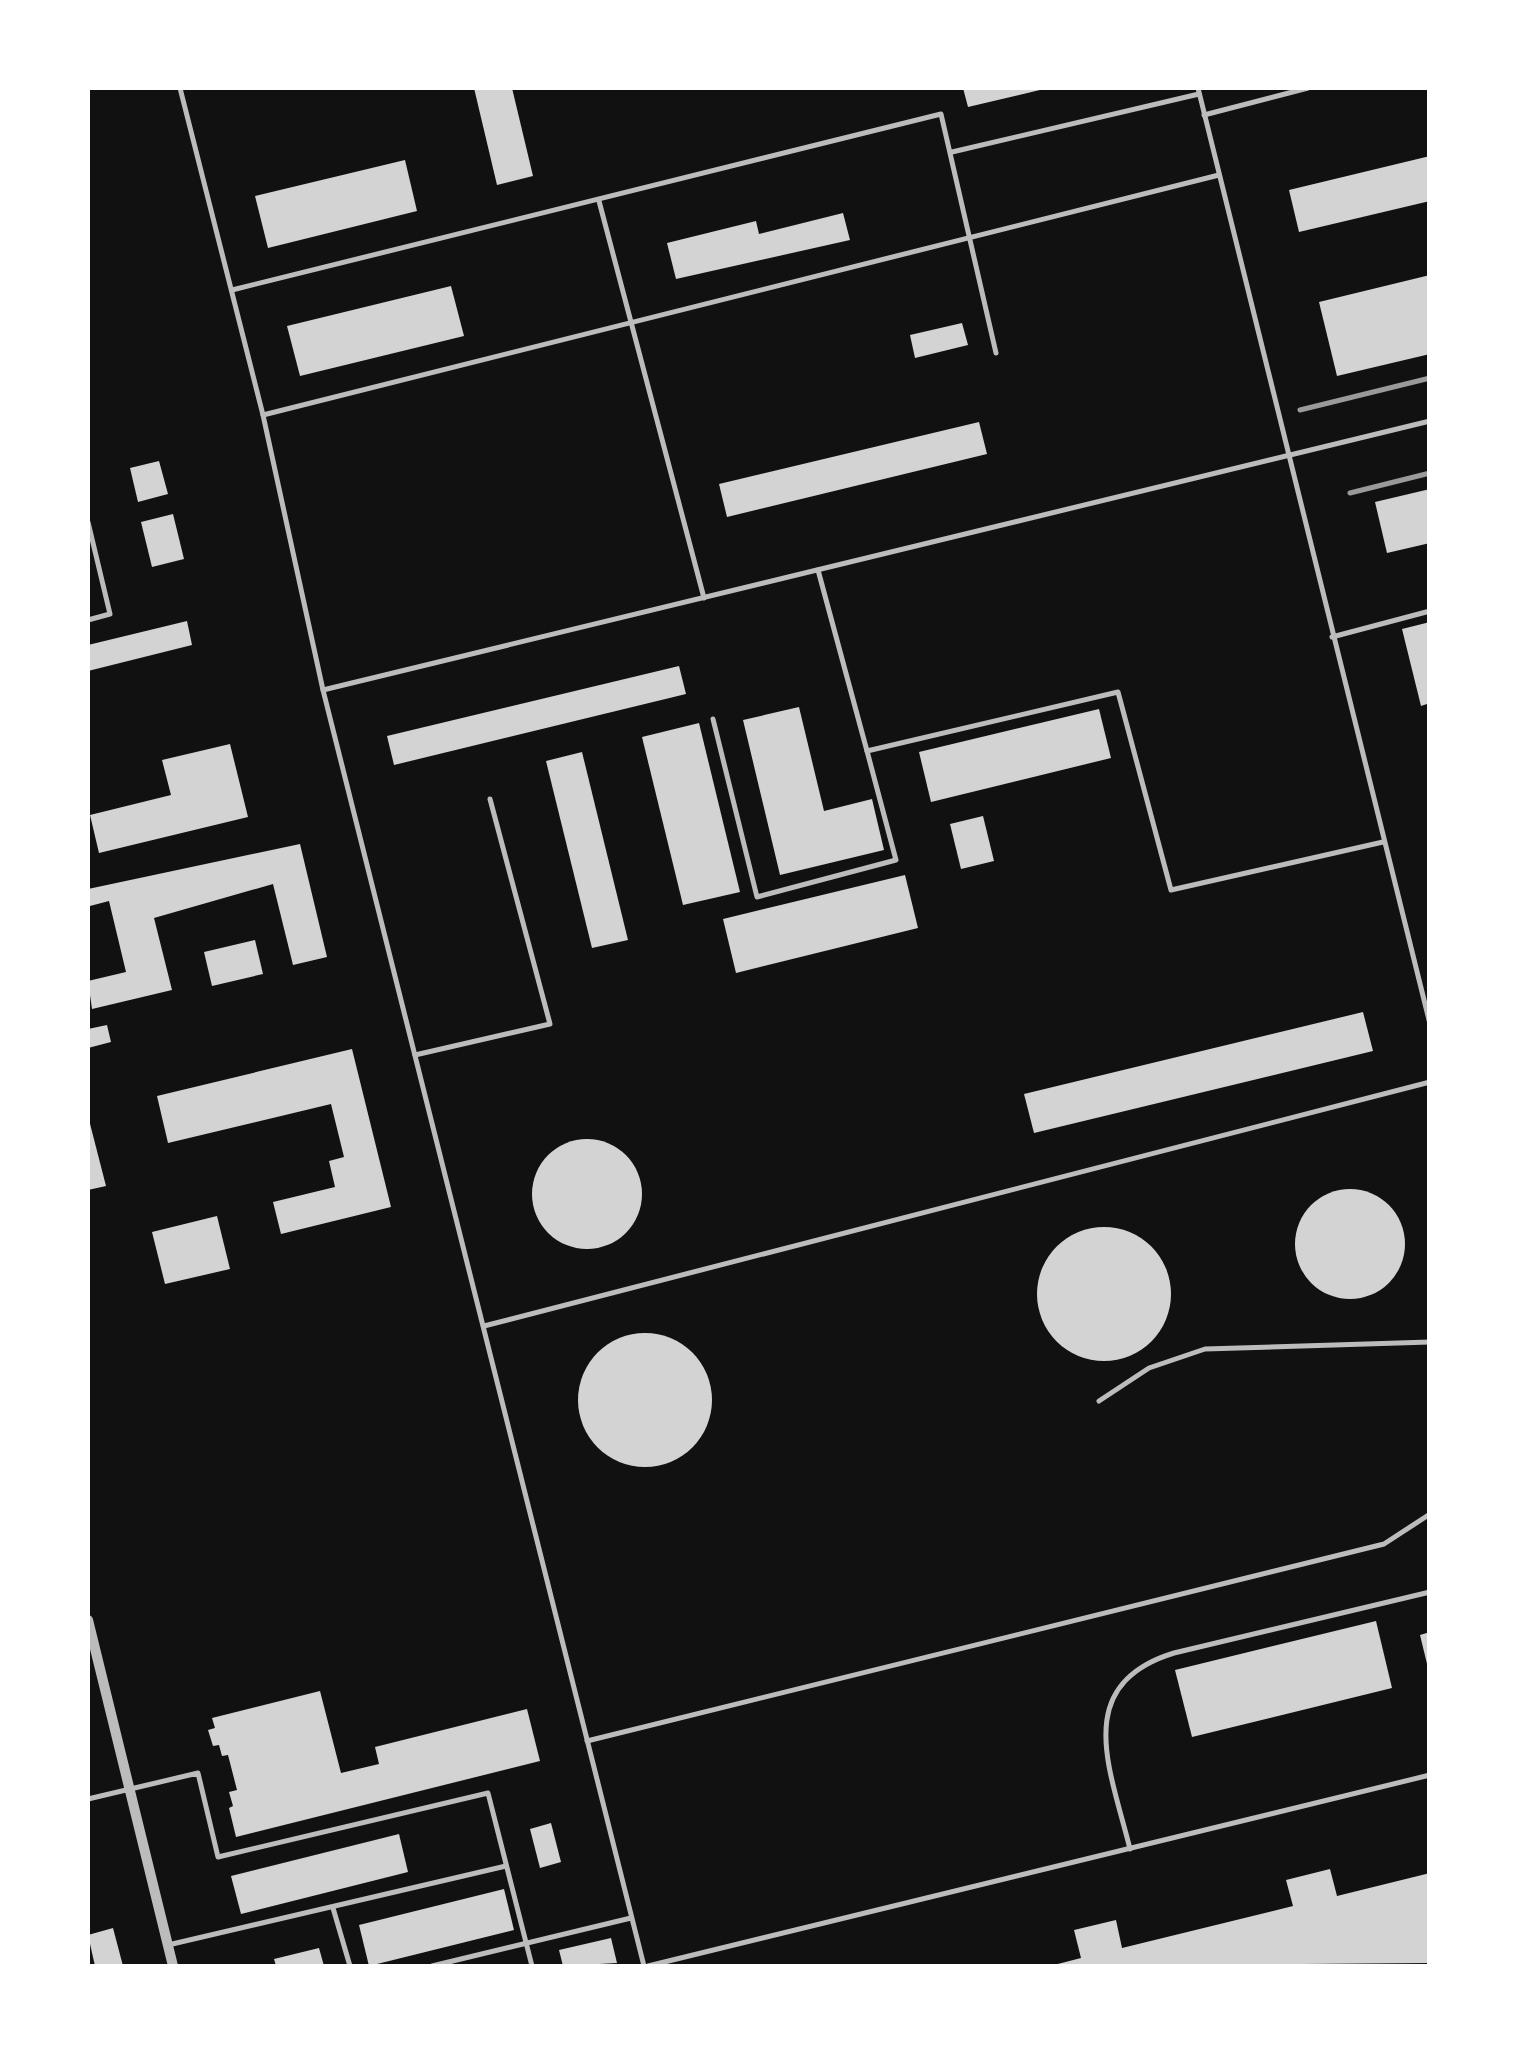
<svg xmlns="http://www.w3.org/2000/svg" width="1517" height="2054" viewBox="0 0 1517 2054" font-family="Barlow,sans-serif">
<rect width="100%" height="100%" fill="#111"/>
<g fill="#d3d3d3">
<path d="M 474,88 L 512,88 L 533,176 L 497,185 Z"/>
<path d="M 963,88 L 1044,88 L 1044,89 L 968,107 Z"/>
<path d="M 1430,156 L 1430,201 L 1299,232 L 1289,190 Z"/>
<path d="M 405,160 L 417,211 L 268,248 L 255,196 Z"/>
<path d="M 843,213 L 850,240 L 676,279 L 667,243 L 756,221 L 759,234 Z"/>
<path d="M 1430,275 L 1430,354 L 1337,376 L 1319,302 Z"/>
<path d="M 451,286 L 464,336 L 300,376 L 287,326 Z"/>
<path d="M 962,323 L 968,345 L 915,358 L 910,335 Z"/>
<path d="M 979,422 L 987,454 L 727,517 L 719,484 Z"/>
<path d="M 159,461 L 168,494 L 138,502 L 130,468 Z"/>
<path d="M 1430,489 L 1430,543 L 1387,553 L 1375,502 Z"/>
<path d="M 173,514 L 184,559 L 152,567 L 141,522 Z"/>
<path d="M 187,621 L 192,645 L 88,671 L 88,645 Z"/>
<path d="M 1430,622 L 1430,703 L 1421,706 L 1402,629 Z"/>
<path d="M 679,666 L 686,694 L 394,765 L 387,736 Z"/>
<path d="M 799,707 L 824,811 L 872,799 L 884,850 L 780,875 L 743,720 Z"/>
<path d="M 1099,709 L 1111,758 L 931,802 L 919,752 Z"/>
<path d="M 699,723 L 740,892 L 683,905 L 642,737 Z"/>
<path d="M 230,744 L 248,817 L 99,853 L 90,815 L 171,795 L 162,760 Z"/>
<path d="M 582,752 L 628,940 L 592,948 L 546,761 Z"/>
<path d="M 983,816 L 994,861 L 961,869 L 950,824 Z"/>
<path d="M 300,844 L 327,957 L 293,965 L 273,884 L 154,918 L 172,990 L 92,1009 L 88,981 L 126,972 L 109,901 L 90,906 L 88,889 Z"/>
<path d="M 905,875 L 918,928 L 736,973 L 723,919 Z"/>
<path d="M 255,940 L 263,974 L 212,986 L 204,952 Z"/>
<path d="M 1363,1012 L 1373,1051 L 1034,1133 L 1024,1094 Z"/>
<path d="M 107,1025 L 111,1042 L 88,1048 L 88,1029 Z"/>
<path d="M 352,1049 L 391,1207 L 281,1234 L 273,1202 L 335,1187 L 329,1161 L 344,1157 L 331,1104 L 168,1143 L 157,1096 Z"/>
<path d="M 88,1116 L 106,1186 L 88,1190 Z"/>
<circle cx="587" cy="1194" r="55"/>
<circle cx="1350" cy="1244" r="55"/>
<path d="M 217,1216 L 230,1269 L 165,1284 L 152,1232 Z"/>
<circle cx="1104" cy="1294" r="67"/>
<circle cx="645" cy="1400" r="67"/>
<path d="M 1376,1621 L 1392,1688 L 1192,1737 L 1175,1670 Z"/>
<path d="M 1430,1632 L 1430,1667 L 1428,1668 L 1420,1635 Z"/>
<path d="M 320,1691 L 341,1773 L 379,1764 L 375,1747 L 527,1709 L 540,1761 L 236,1837 L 229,1808 L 233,1806 L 229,1792 L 237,1790 L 228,1755 L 222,1756 L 219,1745 L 213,1746 L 208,1730 L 215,1728 L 212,1718 Z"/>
<path d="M 551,1823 L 561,1862 L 540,1868 L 530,1829 Z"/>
<path d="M 399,1834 L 408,1872 L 241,1914 L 231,1876 Z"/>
<path d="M 1330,1869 L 1337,1896 L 1430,1873 L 1430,1963 L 1050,1966 L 1081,1958 L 1074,1930 L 1116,1920 L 1122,1948 L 1293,1906 L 1286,1880 Z"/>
<path d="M 504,1889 L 514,1930 L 369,1966 L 359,1925 Z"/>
<path d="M 113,1928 L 123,1966 L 95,1966 L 88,1935 Z"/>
<path d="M 611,1938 L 617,1963 L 563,1966 L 559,1950 Z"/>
<path d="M 319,1948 L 324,1966 L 276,1966 L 274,1959 Z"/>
</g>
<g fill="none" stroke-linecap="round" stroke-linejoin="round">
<g stroke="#bcbcbc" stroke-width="5">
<path d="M 180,88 L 263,415 L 323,690 L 644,1966"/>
<path d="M 1198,88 L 1430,1024"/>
<path d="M 1204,115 L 1308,88"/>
<path d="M 952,152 L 1199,94"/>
<path d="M 599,201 L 704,598"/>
<path d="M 232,290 L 941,114 L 996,353"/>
<path d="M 263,415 L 1219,175"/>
<path d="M 88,522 L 110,614 L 88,620"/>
<path d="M 818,570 L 867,751 L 1118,692 L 1171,890 L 1383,842"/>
<path d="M 1332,637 L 1430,611"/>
<path d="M 323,690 L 1430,421"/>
<path d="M 713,719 L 757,897 L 896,860 L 867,751"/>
<path d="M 415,1055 L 550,1024 L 490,799"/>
<path d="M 484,1326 L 1430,1082"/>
<path d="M 1099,1401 L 1149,1368 L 1205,1349 L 1430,1342"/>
<path d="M 587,1741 L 1384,1544 L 1430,1514"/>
<path d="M 88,1799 L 198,1773 L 218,1857 L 488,1793 L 532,1966"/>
<path d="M 1130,1849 C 1111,1771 1070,1685 1174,1653 L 1430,1592"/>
<path d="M 333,1908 L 350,1966"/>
<path d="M 168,1945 L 506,1866"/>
<path d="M 432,1966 L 631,1918"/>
<path d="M 648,1966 L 1430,1775"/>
</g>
<path stroke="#bcbcbc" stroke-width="10" d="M 88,1620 L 173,1966"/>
<g stroke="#9a9a9a" stroke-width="5">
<path d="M 1300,410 L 1430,378"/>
<path d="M 1350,493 L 1430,473"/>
</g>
</g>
<rect width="1517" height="2054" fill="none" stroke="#ffffff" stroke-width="180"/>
</svg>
